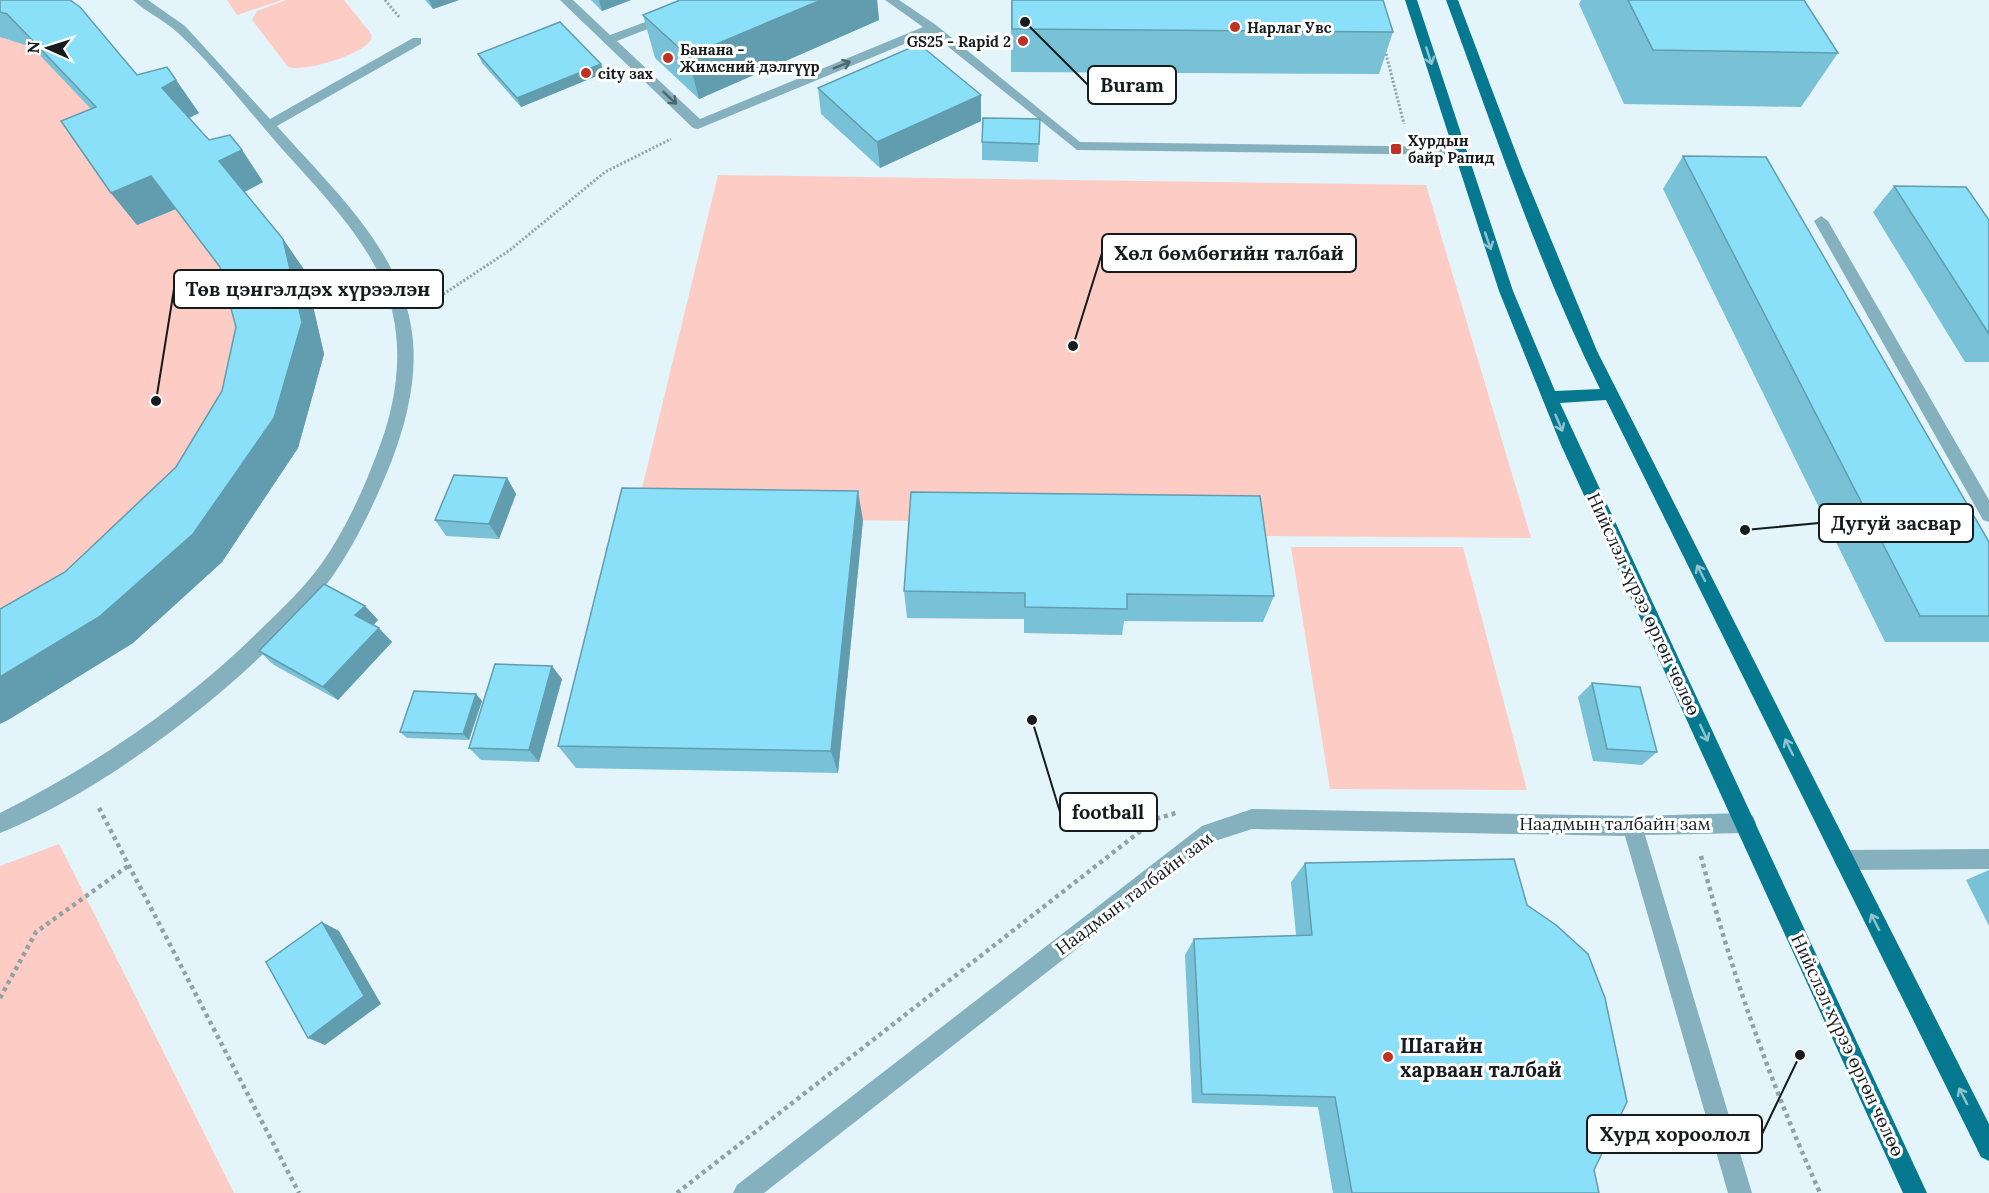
<svg xmlns="http://www.w3.org/2000/svg" width="1989" height="1193" viewBox="0 0 1989 1193" font-family="Lora,serif">
<rect width="100%" height="100%" fill="#e3f5fa"/>
<g fill="#fdccc4">
<path d="M 0,0 L 160,108 L 185,120 L 231,172 L 252,168 L 263,182 L 242,193 L 324,354 L 298,448 L 222,562 L 133,643 L 0,724 Z"/>
<path d="M 227,0 L 282,0 L 237,15 Z"/>
<path d="M 286,0 L 344,0 L 372,35 L 371,40 C 361,55 306,72 288,67 L 252,20 L 257,11 Z"/>
<path d="M 718,175 L 1426,185 L 1531,538 L 1253,536 L 1263,622 L 1122,621 L 1122,635 L 1024,633 L 1024,619 L 907,618 L 913,521 L 635,517 Z"/>
<path d="M 1291,547 L 1463,547 L 1527,790 L 1330,789 Z"/>
<path d="M 59,844 L 234,1193 L 0,1193 L 0,866 Z"/>
</g>
<g fill="none" stroke-linecap="round" stroke-linejoin="round">
<g stroke="#94a2a5" stroke-width="3" stroke-dasharray="2 2" stroke-linecap="butt">
<path d="M 385,0 L 400,18"/>
<path d="M 1385,50 L 1404,124"/>
<path d="M 430,303 L 510,250 L 605,172 L 671,139"/>
</g>
<g stroke="#94a2a5" stroke-width="4.5" stroke-dasharray="4 4" stroke-linecap="butt">
<path d="M 99,808 L 299,1193"/>
<path d="M 1701,856 C 1731,972 1771,1084 1820,1193"/>
<path d="M 0,998 L 36,932 L 128,866"/>
<path d="M 677,1193 L 1156,819 L 1179,812"/>
</g>
<g fill="#85b1be" fill-rule="evenodd">
<path d="M 133,0 L 148,0 L 185,26 L 270,119 L 413,38 L 421,38 L 421,44 L 277,126 C 328,184 398,247 411,326 C 419,372 408,417 392,460 C 376,500 357,541 332,577 C 264,671 108,790 0,833 L 0,813 C 95,765 183,706 259,631 C 281,610 304,588 322,563 C 345,530 362,493 376,456 C 400,396 408,330 377,270 C 353,223 311,182 276,142 C 244,105 213,65 177,32 C 164,20 146,12 133,0 Z"/>
<path d="M 560,0 L 573,0 L 610,35 L 705,0 L 722,0 L 617,41 L 700,119 L 923,27 L 885,0 L 899,0 L 936,25 L 1080,142 L 1459,147 L 1466,151 L 1459,155 L 1077,150 L 931,33 L 698,129 L 693,128 Z"/>
<path d="M 1821,216 L 1828,221 L 1989,500 L 1989,522 L 1983,520 L 1814,221 Z"/>
<path d="M 1252,809 L 1632,816 L 1746,813 L 1753,816 L 1756,823 L 1753,830 L 1746,833 L 1645,835 L 1752,1193 L 1728,1193 L 1625,836 L 1252,829 L 1215,841 L 764,1193 L 733,1193 L 737,1185 L 1202,826 Z"/>
<path d="M 1989,849 L 1989,869 L 1844,870 L 1837,867 L 1834,860 L 1837,853 L 1844,850 Z"/>
</g>
<path fill="#067991" fill-rule="evenodd" d="M 1405,0 L 1417,0 L 1513,291 L 1555,391 L 1600,389 C 1538,264 1494,130 1446,0 L 1458,0 L 1522,169 L 1597,351 L 1989,1124 L 1989,1161 L 1981,1157 L 1606,400 L 1560,403 L 1927,1193 L 1903,1193 L 1561,445 L 1499,291 Z"/>
</g>
<g fill="#78c1d6">
<path d="M 0,0 L 137,75 L 176,80 L 199,113 L 189,118 L 209,140 L 242,150 L 263,182 L 244,192 L 283,239 L 305,271 L 324,354 L 298,448 L 222,562 L 133,643 L 8,720 L 65,572 L 176,467 L 222,391 L 236,327 L 220,267 L 176,209 L 137,225 L 111,193 L 91,109 L 32,47 L 0,37 Z"/>
<path d="M 425,0 L 459,0 L 433,9 Z"/>
<path d="M 591,0 L 631,0 L 602,11 Z"/>
<path d="M 680,0 L 877,0 L 879,20 L 699,99 L 655,58 L 643,15 Z"/>
<path d="M 1011,0 L 1393,32 L 1379,74 L 1011,72 Z"/>
<path d="M 1581,0 L 1804,0 L 1838,53 L 1801,107 L 1624,104 L 1579,4 Z"/>
<path d="M 478,54 L 604,73 L 521,107 L 482,63 Z"/>
<path d="M 818,88 L 981,121 L 880,168 L 821,114 Z"/>
<path d="M 1040,119 L 1038,162 L 982,160 L 982,142 Z"/>
<path d="M 1683,156 L 1989,542 L 1989,642 L 1885,642 L 1663,189 Z"/>
<path d="M 1894,186 L 1989,220 L 1989,362 L 1965,362 L 1873,212 Z"/>
<path d="M 507,478 L 516,494 L 499,539 L 446,536 L 435,520 Z"/>
<path d="M 863,520 L 838,773 L 576,768 L 558,746 Z"/>
<path d="M 904,591 L 1274,596 L 1263,622 L 1124,621 L 1122,635 L 1024,633 L 1024,619 L 907,618 Z"/>
<path d="M 365,606 L 378,620 L 373,625 L 392,642 L 338,700 L 274,665 L 259,651 Z"/>
<path d="M 562,679 L 539,762 L 481,760 L 469,748 Z"/>
<path d="M 1592,683 L 1657,752 L 1642,765 L 1593,761 L 1578,697 Z"/>
<path d="M 476,694 L 482,701 L 469,740 L 407,738 L 400,732 Z"/>
<path d="M 1305,863 L 1594,1170 L 1599,1193 L 1333,1193 L 1318,1107 L 1192,1103 L 1185,955 L 1194,939 L 1296,935 L 1291,882 Z"/>
<path d="M 1989,870 L 1989,926 L 1966,880 Z"/>
</g>
<g fill="#619dae">
<path d="M 429,0 L 459,0 L 433,9 Z"/>
<path d="M 599,0 L 631,0 L 602,11 Z"/>
<path d="M 821,0 L 877,0 L 879,20 L 699,99 L 688,56 Z"/>
<path d="M 601,64 L 604,73 L 521,107 L 517,98 Z"/>
<path d="M 176,80 L 199,113 L 185,120 L 162,88 Z"/>
<path d="M 981,95 L 981,121 L 880,168 L 877,142 Z"/>
<path d="M 242,150 L 263,182 L 241,194 L 219,161 Z"/>
<path d="M 151,176 L 176,209 L 137,225 L 111,193 Z"/>
<path d="M 283,239 L 305,271 L 324,354 L 298,448 L 222,562 L 133,643 L 8,720 L 0,724 L 0,677 L 193,534 Z"/>
<path d="M 507,478 L 516,494 L 499,539 L 489,524 Z"/>
<path d="M 858,491 L 863,520 L 838,773 L 831,751 Z"/>
<path d="M 365,606 L 378,620 L 369,630 L 355,615 Z"/>
<path d="M 379,628 L 392,642 L 338,700 L 323,687 Z"/>
<path d="M 552,666 L 562,679 L 539,762 L 529,750 Z"/>
<path d="M 476,694 L 482,701 L 469,740 L 463,734 Z"/>
<path d="M 322,922 L 339,931 L 381,1004 L 325,1045 L 308,1038 Z"/>
</g>
<g fill="#8be0f9" stroke="#619dae" stroke-width="1.5">
<path d="M 0,0 L 70,0 L 80,7 L 137,75 L 167,67 L 176,80 L 162,88 L 209,140 L 230,135 L 242,150 L 219,161 L 283,239 L 302,322 L 274,418 L 193,534 L 99,617 L 0,677 L 0,609 L 65,572 L 176,467 L 222,391 L 236,327 L 220,267 L 151,176 L 111,193 L 61,121 L 96,107 L 7,14 L 0,12 Z"/>
<path d="M 680,0 L 821,0 L 688,56 L 643,15 Z"/>
<path d="M 1012,0 L 1383,0 L 1393,32 L 1012,29 Z"/>
<path d="M 1628,0 L 1804,0 L 1838,53 L 1653,50 Z"/>
<path d="M 560,22 L 601,64 L 517,98 L 478,54 Z"/>
<path d="M 919,44 L 981,95 L 877,142 L 818,88 Z"/>
<path d="M 983,118 L 1040,119 L 1039,144 L 982,142 Z"/>
<path d="M 1683,156 L 1766,157 L 1989,542 L 1989,616 L 1920,616 Z"/>
<path d="M 1894,186 L 1966,187 L 1989,220 L 1989,334 Z"/>
<path d="M 454,475 L 507,478 L 489,524 L 435,520 Z"/>
<path d="M 622,488 L 858,491 L 831,751 L 558,746 Z"/>
<path d="M 911,492 L 1260,496 L 1274,596 L 1127,594 L 1127,609 L 1025,607 L 1025,593 L 904,591 Z"/>
<path d="M 324,584 L 365,606 L 355,615 L 379,628 L 323,687 L 259,651 Z"/>
<path d="M 495,664 L 552,666 L 529,750 L 469,748 Z"/>
<path d="M 1592,683 L 1640,687 L 1657,752 L 1607,749 Z"/>
<path d="M 414,691 L 476,694 L 463,734 L 400,732 Z"/>
<path d="M 1514,859 L 1527,905 L 1556,925 L 1588,954 L 1605,998 L 1627,1102 L 1594,1170 L 1599,1193 L 1352,1193 L 1335,1097 L 1202,1094 L 1194,939 L 1312,935 L 1305,863 Z"/>
<path d="M 322,922 L 364,996 L 308,1038 L 266,962 Z"/>
</g>
<defs><path id="oneway-shaft" d="M-6 0H5M1.5-3L5.5 0L1.5 3" fill="none" stroke-width="1.6" stroke-linecap="round" stroke-linejoin="round" transform="scale(1.5)"/></defs>
<g stroke="#8fc3ce">
<use href="#oneway-shaft" transform="translate(1429 56) rotate(72)"/>
<use href="#oneway-shaft" transform="translate(1488 241) rotate(71)"/>
<use href="#oneway-shaft" transform="translate(1559 423) rotate(67)"/>
<use href="#oneway-shaft" transform="translate(1701 573) rotate(-117)"/>
<use href="#oneway-shaft" transform="translate(1704 733) rotate(65)"/>
<use href="#oneway-shaft" transform="translate(1789 747) rotate(-116)"/>
<use href="#oneway-shaft" transform="translate(1875 922) rotate(-117)"/>
<use href="#oneway-shaft" transform="translate(1963 1096) rotate(-117)"/>
</g>
<g stroke="#4e666e">
<use href="#oneway-shaft" transform="translate(842 65) rotate(-22)"/>
<use href="#oneway-shaft" transform="translate(670 98) rotate(43)"/>
</g>
<g fill="#be3123" stroke="#fff" stroke-width="2">
<circle cx="1235" cy="27" r="6"/>
<circle cx="1023" cy="41" r="6"/>
<circle cx="668" cy="58" r="6"/>
<circle cx="586" cy="73" r="6"/>
<rect x="1390" y="143" width="12" height="12" rx="3"/>
<circle cx="1388" cy="1057" r="6"/>
</g>
<g text-anchor="middle" dominant-baseline="central" stroke-width="6" stroke-linejoin="round" paint-order="stroke">
<g font-size="15" font-weight="bold" fill="#161c1e" stroke="#fff" text-anchor="start">
<text x="1247" y="27">Нарлаг Увс</text>
<text x="1011" y="41" text-anchor="end">GS25 - Rapid 2</text>
<text x="680" y="49">Банана -<tspan x="680" dy="17">Жимсний дэлгүүр</tspan></text>
<text x="598" y="73">city зах</text>
<text x="1408" y="140">Хурдын<tspan x="1408" dy="17">байр Рапид</tspan></text>
</g>
<g font-size="18" fill="#161c1e" stroke="#fff">
<text transform="translate(1644 604) rotate(65)">Нийслэл хүрээ өргөн чөлөө</text>
<text x="1615" y="823">Наадмын талбайн зам</text>
<text transform="translate(1134 893) rotate(-37)">Наадмын талбайн зам</text>
<text transform="translate(1848 1045) rotate(65)">Нийслэл хүрээ өргөн чөлөө</text>
</g>
<g font-size="21" font-weight="bold" fill="#161c1e" stroke="#fff" text-anchor="start">
<text x="1400" y="1045">Шагайн<tspan x="1400" dy="24">харваан талбай</tspan></text>
</g>
</g>
<path fill="none" stroke="#161c1e" stroke-width="2" d="M1025 22L1088 85M1073 346L1102 253M156 401L174 289M1745 530L1819 523M1032 720L1060 812M1800 1055L1762 1134"/>
<g fill="#161c1e" stroke="#fff" stroke-width="2">
<circle cx="1025" cy="22" r="6"/>
<circle cx="1073" cy="346" r="6"/>
<circle cx="156" cy="401" r="6"/>
<circle cx="1745" cy="530" r="6"/>
<circle cx="1032" cy="720" r="6"/>
<circle cx="1800" cy="1055" r="6"/>
</g>
<g fill="#fff" stroke="#161c1e" stroke-width="2">
<rect x="1088" y="66" width="88" height="38" rx="6"/>
<rect x="1102" y="234" width="254" height="38" rx="6"/>
<rect x="174" y="270" width="269" height="38" rx="6"/>
<rect x="1819" y="504" width="154" height="38" rx="6"/>
<rect x="1060" y="793" width="97" height="38" rx="6"/>
<rect x="1587" y="1115" width="175" height="38" rx="6"/>
</g>
<g font-size="20" text-anchor="middle" font-weight="bold" fill="#161c1e">
<text x="1132" y="92">Buram</text>
<text x="1229" y="260">Хөл бөмбөгийн талбай</text>
<text x="308" y="296">Төв цэнгэлдэх хүрээлэн</text>
<text x="1896" y="530">Дугуй засвар</text>
<text x="1108" y="819">football</text>
<text x="1675" y="1141">Хурд хороолол</text>
</g>
<g transform="translate(48 48) rotate(273)" stroke="#ffffff" stroke-width="4.5" paint-order="stroke">
<path d="M0-4.5L10 22L0 15L-10 22Z" fill="#161c1e"/>
<text y="-9" font-size="16" font-weight="bold" text-anchor="middle" fill="#161c1e">N</text>
</g>
</svg>
